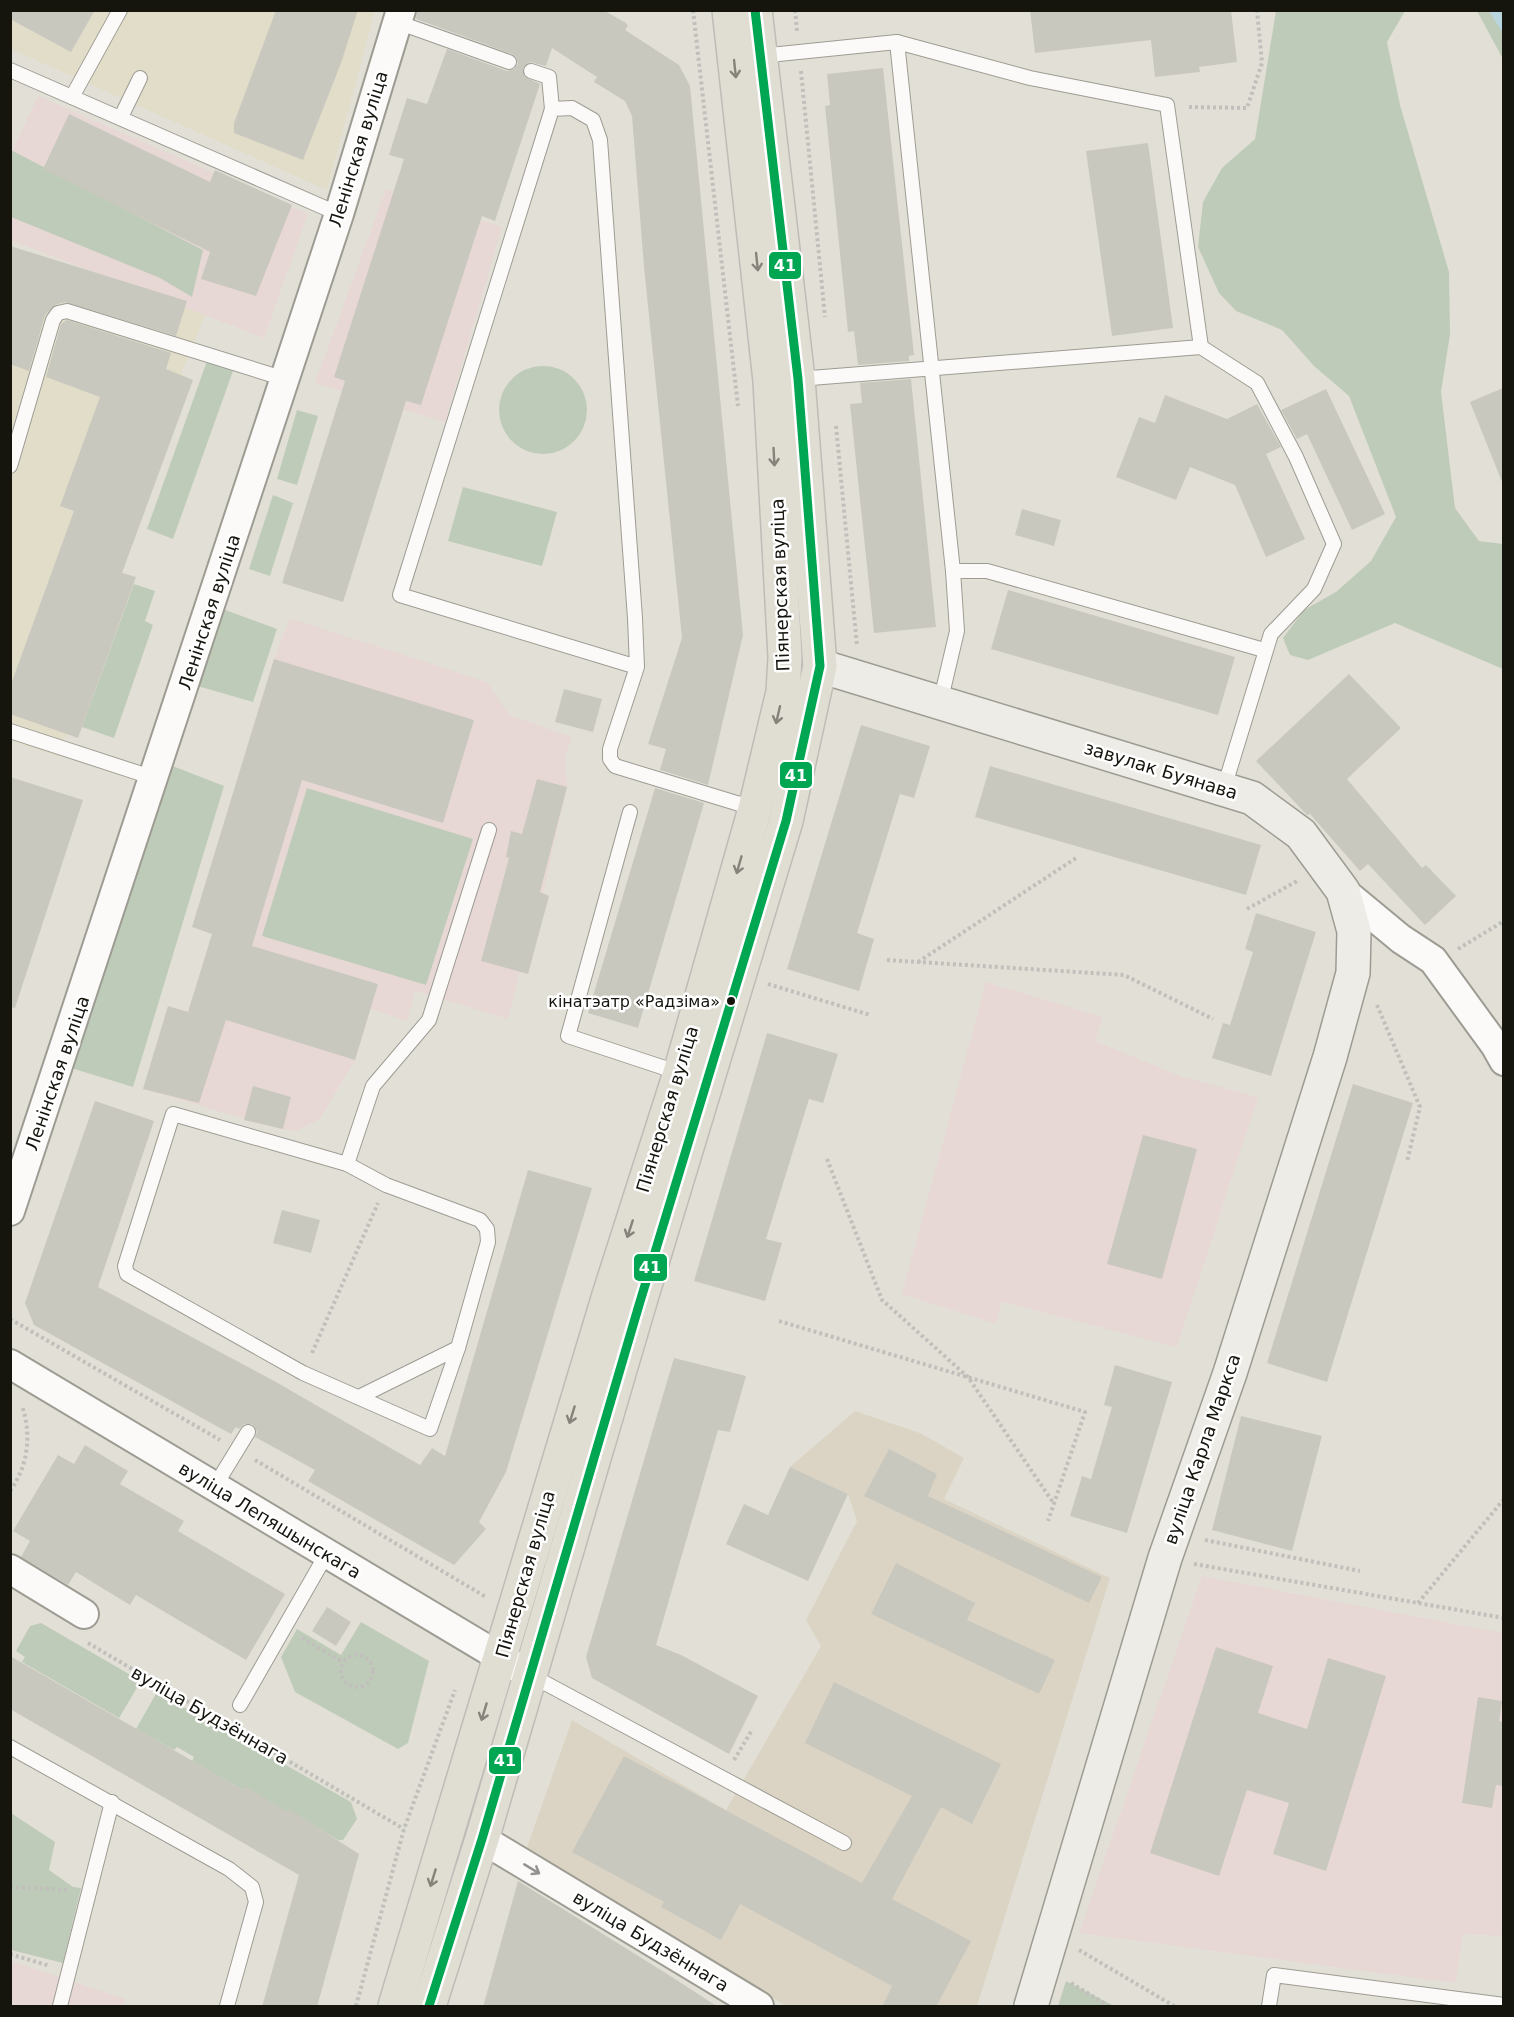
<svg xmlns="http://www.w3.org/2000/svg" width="1514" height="2017" viewBox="0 0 1514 2017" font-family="'DejaVu Sans',sans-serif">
<rect width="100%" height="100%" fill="#e2e0d6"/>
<g fill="#e1ddc9">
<path d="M 11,11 L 375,11 L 327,190 L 11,49 Z"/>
<path d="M 10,246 L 208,308 L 181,374 L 193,380 L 134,540 L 117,534 L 106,567 L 136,577 L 78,738 L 67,734 L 57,756 L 11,741 Z"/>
</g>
<g fill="#e8d8d5">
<path d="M 38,96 L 308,214 L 264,338 L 11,240 L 10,155 Z"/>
<path d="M 386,189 L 502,227 L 445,422 L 315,383 Z"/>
<path d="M 290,618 L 487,682 L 509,715 L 572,737 L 565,758 L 567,787 L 543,893 L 549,896 L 528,974 L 520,972 L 508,1019 L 415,991 L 407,1021 L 371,1009 L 355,1060 L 320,1119 L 298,1130 L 283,1130 L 143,1089 L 168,1006 L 188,1011 L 212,934 L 192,927 L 274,659 Z"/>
<path d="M 986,982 L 1103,1017 L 1095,1041 L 1183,1077 L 1258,1097 L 1177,1347 L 1002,1302 L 996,1324 L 902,1294 Z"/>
<path d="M 1202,1576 L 1503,1633 L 1503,1936 L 1463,1934 L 1455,1983 L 1079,1933 Z"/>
<path d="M 11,1961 L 126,1999 L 124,2006 L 11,2006 Z"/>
</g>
<path fill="#dbd4c4" d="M 855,1411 L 920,1433 L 964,1458 L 944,1499 L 1110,1578 L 977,2006 L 786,2006 L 526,1850 L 572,1720 L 726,1810 L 821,1646 L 806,1620 L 857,1521 L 848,1494 L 790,1467 Z"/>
<g fill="#bfcbb9">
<path d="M 1276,11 L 1405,11 L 1387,42 L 1400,105 L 1449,272 L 1450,334 L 1441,392 L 1455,508 L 1479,541 L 1503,544 L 1503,669 L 1395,623 L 1308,660 L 1290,655 L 1283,638 L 1304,610 L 1336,592 L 1371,561 L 1396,517 L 1349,396 L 1314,366 L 1282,330 L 1236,311 L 1219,293 L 1198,247 L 1203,202 L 1222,168 L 1255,139 Z"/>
<path d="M 1477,11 L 1503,11 L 1503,59 Z"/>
<path d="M 11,150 L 203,250 L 192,297 L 160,278 L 11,217 Z"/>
<path d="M 207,361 L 233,371 L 173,539 L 147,529 Z"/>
<circle cx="543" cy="410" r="44"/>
<path d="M 297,410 L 318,416 L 297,485 L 277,479 Z"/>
<path d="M 463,487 L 557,512 L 542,566 L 448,541 Z"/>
<path d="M 273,495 L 293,503 L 270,576 L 249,569 Z"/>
<path d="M 134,584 L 155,591 L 145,621 L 153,625 L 114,738 L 82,727 Z"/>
<path d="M 220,608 L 277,629 L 253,702 L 194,685 Z"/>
<path d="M 170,765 L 224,786 L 133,1087 L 68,1067 Z"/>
<path d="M 307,788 L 473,839 L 426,985 L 262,936 Z"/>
<path d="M 361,1622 L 429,1661 L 408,1743 L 398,1749 L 295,1692 L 281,1657 L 297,1629 L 341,1655 Z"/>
<path d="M 41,1623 L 141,1681 L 119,1718 L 22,1662 L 25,1657 L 16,1651 L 30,1626 Z"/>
<path d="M 157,1692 L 351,1802 L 357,1819 L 343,1840 L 338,1840 L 289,1810 L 285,1815 L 245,1787 L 243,1790 L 192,1761 L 194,1757 L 177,1747 L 174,1750 L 136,1729 Z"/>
<path d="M 11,1813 L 55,1842 L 49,1870 L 73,1887 L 81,1888 L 63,1963 L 11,1950 Z"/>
<path d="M 1066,1981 L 1114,2006 L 1058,2006 Z"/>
</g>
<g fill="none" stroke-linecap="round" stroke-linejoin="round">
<path stroke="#b9d6e0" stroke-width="9" d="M 1494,10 L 1504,27"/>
</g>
<g fill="#c9c8bf">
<path d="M 10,10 L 95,10 L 71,52 L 10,19 Z"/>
<path d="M 276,10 L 358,10 L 341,63 L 303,160 L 234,133 L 234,123 Z"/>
<path d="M 417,10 L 603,10 L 626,23 L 628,26 L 625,30 L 679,65 L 690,86 L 743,635 L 708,785 L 660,770 L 666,749 L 648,744 L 682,638 L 644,267 L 632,116 L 625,101 L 594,82 L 597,77 L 552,48 L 546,66 L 530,62 L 523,68 L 525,77 L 540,84 L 495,221 L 482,216 L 421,405 L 406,401 L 343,602 L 282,583 L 345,381 L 334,377 L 404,159 L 389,155 L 407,98 L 427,104 L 447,49 L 507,71 L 514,69 L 518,64 L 516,57 L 512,54 L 416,19 Z"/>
<path d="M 1030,10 L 1231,10 L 1237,62 L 1199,67 L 1200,72 L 1155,77 L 1151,40 L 1035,53 Z"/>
<path d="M 883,68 L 914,355 L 909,356 L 909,361 L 858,365 L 854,331 L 848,332 L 825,106 L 830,105 L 827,74 Z"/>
<path d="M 69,114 L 210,182 L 215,170 L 292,205 L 256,296 L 201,279 L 210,252 L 43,169 Z"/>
<path d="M 1148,143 L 1173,328 L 1112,336 L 1086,151 Z"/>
<path d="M 10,246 L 187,301 L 176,336 L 65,302 L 55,305 L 45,315 L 29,371 L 10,364 Z"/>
<path d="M 67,320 L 171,353 L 166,369 L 193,380 L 122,573 L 136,577 L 78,738 L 10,714 L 10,687 L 74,511 L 60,506 L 100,397 L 46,377 L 61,324 Z"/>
<path d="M 911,379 L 936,627 L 874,633 L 850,404 L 862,403 L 860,383 Z"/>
<path d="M 1503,388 L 1503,482 L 1502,482 L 1470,402 Z"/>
<path d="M 1326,389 L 1385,514 L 1352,530 L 1307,434 L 1297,439 L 1281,410 Z"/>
<path d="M 1165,395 L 1227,419 L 1257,404 L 1281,447 L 1266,454 L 1305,539 L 1266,557 L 1235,485 L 1190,467 L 1176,500 L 1116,477 L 1139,417 L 1155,423 Z"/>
<path d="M 1022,509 L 1061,520 L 1054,546 L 1015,535 Z"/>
<path d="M 1008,590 L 1235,657 L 1218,715 L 991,649 Z"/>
<path d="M 274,659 L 474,720 L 443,823 L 302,780 L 252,946 L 378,984 L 355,1060 L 226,1020 L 199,1103 L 143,1089 L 168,1006 L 188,1012 L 212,934 L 192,927 Z"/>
<path d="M 1349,674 L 1401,728 L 1347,779 L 1422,868 L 1426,865 L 1456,896 L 1425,925 L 1368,864 L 1360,871 L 1310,814 L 1307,815 L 1256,761 Z"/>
<path d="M 564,689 L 602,699 L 593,732 L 555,722 Z"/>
<path d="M 861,725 L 930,746 L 914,798 L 900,794 L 857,933 L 874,939 L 859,991 L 787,969 Z"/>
<path d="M 990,766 L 1261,845 L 1246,895 L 975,817 Z"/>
<path d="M 10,777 L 83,800 L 15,1008 L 10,1007 Z"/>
<path d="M 537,779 L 567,787 L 540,892 L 549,896 L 528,974 L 481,961 L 509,858 L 506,857 L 511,831 L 522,834 Z"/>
<path d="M 655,788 L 704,803 L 638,1028 L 588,1013 Z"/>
<path d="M 1256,913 L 1316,932 L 1271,1076 L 1212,1058 L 1223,1023 L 1230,1025 L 1253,952 L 1245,949 Z"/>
<path d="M 767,1033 L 838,1054 L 823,1103 L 809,1099 L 766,1239 L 782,1243 L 765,1301 L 694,1281 Z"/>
<path d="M 1353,1084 L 1413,1103 L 1327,1382 L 1267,1363 Z"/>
<path d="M 253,1086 L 291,1097 L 283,1129 L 244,1120 Z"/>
<path d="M 95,1101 L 154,1121 L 98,1287 L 276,1382 L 420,1465 L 432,1448 L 445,1456 L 528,1170 L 592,1188 L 506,1472 L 479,1522 L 486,1529 L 454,1565 L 308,1481 L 315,1470 L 255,1437 L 257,1432 L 252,1424 L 244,1424 L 239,1429 L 236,1427 L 231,1434 L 34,1325 L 25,1303 Z"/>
<path d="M 1143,1135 L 1197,1149 L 1162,1279 L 1107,1264 Z"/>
<path d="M 282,1210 L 320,1220 L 311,1253 L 273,1243 Z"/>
<path d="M 674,1358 L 746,1376 L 730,1432 L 718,1430 L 656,1645 L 681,1655 L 758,1696 L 729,1754 L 592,1678 L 586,1657 Z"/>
<path d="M 1115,1365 L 1172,1382 L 1127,1533 L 1070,1516 L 1082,1476 L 1091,1479 L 1112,1407 L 1104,1405 Z"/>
<path d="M 1241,1416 L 1322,1436 L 1292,1551 L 1212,1530 Z"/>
<path d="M 85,1445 L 128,1471 L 120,1484 L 184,1521 L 178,1531 L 285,1594 L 246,1660 L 136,1595 L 130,1605 L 76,1572 L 68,1585 L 21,1557 L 30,1541 L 13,1531 L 58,1455 L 74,1464 Z"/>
<path d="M 889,1449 L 937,1474 L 928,1496 L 1102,1577 L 1089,1603 L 864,1496 Z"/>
<path d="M 790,1467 L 848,1494 L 808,1581 L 726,1544 L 744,1504 L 768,1515 Z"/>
<path d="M 896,1563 L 975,1603 L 967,1620 L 1055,1660 L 1039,1694 L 871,1614 Z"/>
<path d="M 327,1607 L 351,1622 L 336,1646 L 312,1631 Z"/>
<path d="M 1216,1647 L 1273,1666 L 1258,1713 L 1307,1729 L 1328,1658 L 1386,1676 L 1326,1871 L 1273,1854 L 1289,1803 L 1247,1790 L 1219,1876 L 1150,1853 Z"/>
<path d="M 10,1656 L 243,1790 L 245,1786 L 287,1812 L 289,1809 L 359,1854 L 317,2007 L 262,2007 L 299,1875 L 10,1709 Z"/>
<path d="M 834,1682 L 1001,1764 L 972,1824 L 941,1807 L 892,1899 L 971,1941 L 936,2007 L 882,2007 L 892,1986 L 740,1904 L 721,1940 L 661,1907 L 664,1902 L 572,1852 L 624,1756 L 862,1883 L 912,1796 L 805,1743 Z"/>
<path d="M 1478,1697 L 1502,1701 L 1499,1721 L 1503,1722 L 1503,1786 L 1496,1785 L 1492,1808 L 1462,1803 Z"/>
<path d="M 518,1881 L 672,1977 L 718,2007 L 483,2007 Z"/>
</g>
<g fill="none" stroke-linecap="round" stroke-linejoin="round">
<g stroke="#9d9c93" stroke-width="16">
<g id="lane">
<path d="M 397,22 L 509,62"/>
<path d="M 897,42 L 953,571"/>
<path d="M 759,56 L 897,42 L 1030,78 L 1167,105 L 1201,347"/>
<path d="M 10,70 L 339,214"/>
<path d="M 531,71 L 549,77 L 552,109"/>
<path d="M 72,97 L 120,10"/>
<path d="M 121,117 L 140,78"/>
<path d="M 798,379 L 1201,347 L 1257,383 L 1296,457 L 1334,544 L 1314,589 L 1271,634 L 1224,788"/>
<path d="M 10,466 L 53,320 L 58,313 L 67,311 L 285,379"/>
<path d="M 637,667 L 635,618 L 600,140 L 593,120 L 572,108 L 552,109 L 400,595 L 637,667 L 610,749 L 610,759 L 615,766 L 756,809"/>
<path d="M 940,703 L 957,631 L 953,571 L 987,571 L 1264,650"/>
<path d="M 10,731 L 154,778"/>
<path d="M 630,812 L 568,1036 L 680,1073"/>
<path d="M 173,1114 L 347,1164 L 386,1185 L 480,1220 L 487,1229 L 488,1242 L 458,1348 L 430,1429 L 303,1373 L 127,1274 L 125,1266 Z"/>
<path d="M 347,1164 L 373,1086 L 429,1020 L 489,830"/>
<path d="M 359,1397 L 458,1348"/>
<path d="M 215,1486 L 248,1432"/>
<path d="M 530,1675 L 844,1843"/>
<path d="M 240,1705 L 326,1555"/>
<path d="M 10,1747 L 229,1869 L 252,1887 L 256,1902 L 227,2006"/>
<path d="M 60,2006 L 112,1802"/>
<path d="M 1269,2006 L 1274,1975 L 1504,2005"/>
</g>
</g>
<g stroke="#9d9c93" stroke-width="32">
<g id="street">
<path d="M 1343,891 L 1401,939 L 1433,960 L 1495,1045 L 1504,1061"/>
<path d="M 10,1211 L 339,214 L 401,10"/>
<path d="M 10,1364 L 530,1675"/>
<path d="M 10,1569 L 84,1614"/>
<path d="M 482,1839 L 759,2006"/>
</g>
</g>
<g stroke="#9d9c93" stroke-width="36">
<path id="secondary" d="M 820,666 L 1252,798 L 1301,834 L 1343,891 L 1354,931 L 1353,973 L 1330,1057 L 1230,1373 L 1165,1558 L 1031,2006"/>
</g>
<g stroke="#bdbcb7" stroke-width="36">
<g id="primary">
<path d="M 395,2006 L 609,1295 L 680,1073 L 755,809 L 783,692 L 785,657 L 770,381 L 729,10"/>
<path d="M 429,2006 L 482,1839 L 639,1305 L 786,821 L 820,666 L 798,379 L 755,10"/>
</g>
</g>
<g stroke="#c0bfbb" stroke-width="4" stroke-dasharray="3 3" stroke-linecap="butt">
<path d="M 693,10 L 738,406"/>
<path d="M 795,10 L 797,31"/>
<path d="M 801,71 L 825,317"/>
<path d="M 1189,107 L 1247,108 L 1262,63 L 1257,10"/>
<path d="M 836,426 L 857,646"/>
<path d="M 1247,909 L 1299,880"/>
<path d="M 1458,949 L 1504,921"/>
<path d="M 887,960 L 1124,975 L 1213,1019"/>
<path d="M 918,962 L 1076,858"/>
<path d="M 768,984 L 870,1015"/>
<path d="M 1377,1005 L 1420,1107 L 1407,1162"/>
<path d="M 827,1159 L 882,1300 L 968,1377 L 1054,1504"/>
<path d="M 10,1319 L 220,1440"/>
<path d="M 779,1321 L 1085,1412 L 1048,1521"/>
<path d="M 312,1353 L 378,1203"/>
<path d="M 255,1460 L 486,1597"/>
<path d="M 10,1491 C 28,1466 32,1435 22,1406"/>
<path d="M 1205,1540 L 1360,1571"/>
<path d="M 1194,1564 L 1504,1618"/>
<path d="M 1418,1603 L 1504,1499"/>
<path d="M 302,1638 L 343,1662"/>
<path d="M 88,1643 L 404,1829"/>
<circle cx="357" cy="1671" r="16"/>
<path d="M 734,1760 L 752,1730"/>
<path d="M 10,1887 L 69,1890"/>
<path d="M 1079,1950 L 1174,2006"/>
<path d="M 10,1954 L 50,1966"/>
<path d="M 1071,1983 L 1109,2006"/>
<path d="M 356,2006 L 404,1829 L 455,1690"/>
</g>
<use href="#lane" stroke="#fbfaf9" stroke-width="14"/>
<use href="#street" stroke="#fbfaf9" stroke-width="28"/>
<use href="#secondary" stroke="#edece6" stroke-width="33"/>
<use href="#primary" stroke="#e0ddd3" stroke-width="33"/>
<g stroke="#fff" stroke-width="14">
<path id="bus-1" d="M 429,2006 L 482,1839 L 639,1305 L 786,821 L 820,666 L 798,379 L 755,10"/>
</g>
<use href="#bus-1" stroke="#00a651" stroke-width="9"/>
</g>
<defs><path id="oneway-shaft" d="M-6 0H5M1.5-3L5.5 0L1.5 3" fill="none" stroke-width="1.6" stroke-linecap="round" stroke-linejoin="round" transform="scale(1.5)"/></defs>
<g stroke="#85837a">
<use href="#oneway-shaft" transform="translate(735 69) rotate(84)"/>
<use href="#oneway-shaft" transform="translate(757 262) rotate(84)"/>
<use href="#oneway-shaft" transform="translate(774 457) rotate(87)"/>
<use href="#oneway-shaft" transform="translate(778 715) rotate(103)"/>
<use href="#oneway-shaft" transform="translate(739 865) rotate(106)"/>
<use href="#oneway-shaft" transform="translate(630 1229) rotate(108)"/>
<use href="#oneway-shaft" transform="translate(572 1415) rotate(107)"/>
<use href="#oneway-shaft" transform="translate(484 1712) rotate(107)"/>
<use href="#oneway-shaft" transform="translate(433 1878) rotate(107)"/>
</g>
<use stroke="#94928f" href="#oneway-shaft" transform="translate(532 1869) rotate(31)"/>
<circle fill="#15140d" stroke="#fff" stroke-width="2" cx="731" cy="1001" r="5"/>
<g text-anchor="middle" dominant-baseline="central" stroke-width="5" stroke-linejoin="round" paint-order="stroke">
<g font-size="16" fill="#15140d" stroke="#fff" text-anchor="end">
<text x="720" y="1001">кінатэатр «Радзіма»</text>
</g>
<g font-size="18" fill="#15140d" stroke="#fff">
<text transform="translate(358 149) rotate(-73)">Ленінская вуліца</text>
<text transform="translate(780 585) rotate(-92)">Піянерская вуліца</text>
<text transform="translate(209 612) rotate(-72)">Ленінская вуліца</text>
<text transform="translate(1161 770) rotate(17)">завулак Буянава</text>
<text transform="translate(57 1073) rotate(-71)">Ленінская вуліца</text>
<text transform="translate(667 1109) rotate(-73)">Піянерская вуліца</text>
<text transform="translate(1202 1449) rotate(-71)">вуліца Карла Маркса</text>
<text transform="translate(270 1520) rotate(31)">вуліца Лепяшынскага</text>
<text transform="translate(525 1574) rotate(-74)">Піянерская вуліца</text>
<text transform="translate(210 1715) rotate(30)">вуліца Будзённага</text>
<text transform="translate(651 1941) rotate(31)">вуліца Будзённага</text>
</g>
</g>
<g stroke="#fff" stroke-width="2">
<rect x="768" y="251" width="34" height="29" rx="6" fill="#00a651"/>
<rect x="779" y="761" width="34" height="28" rx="6" fill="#00a651"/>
<rect x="633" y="1253" width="35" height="29" rx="6" fill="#00a651"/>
<rect x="488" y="1746" width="34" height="29" rx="6" fill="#00a651"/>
</g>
<g font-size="16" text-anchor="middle" font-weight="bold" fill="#fff">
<text x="785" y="271">41</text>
<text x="796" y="781">41</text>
<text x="650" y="1273">41</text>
<text x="505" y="1766">41</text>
</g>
<rect width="1514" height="2017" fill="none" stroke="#15140d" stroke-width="24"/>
</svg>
